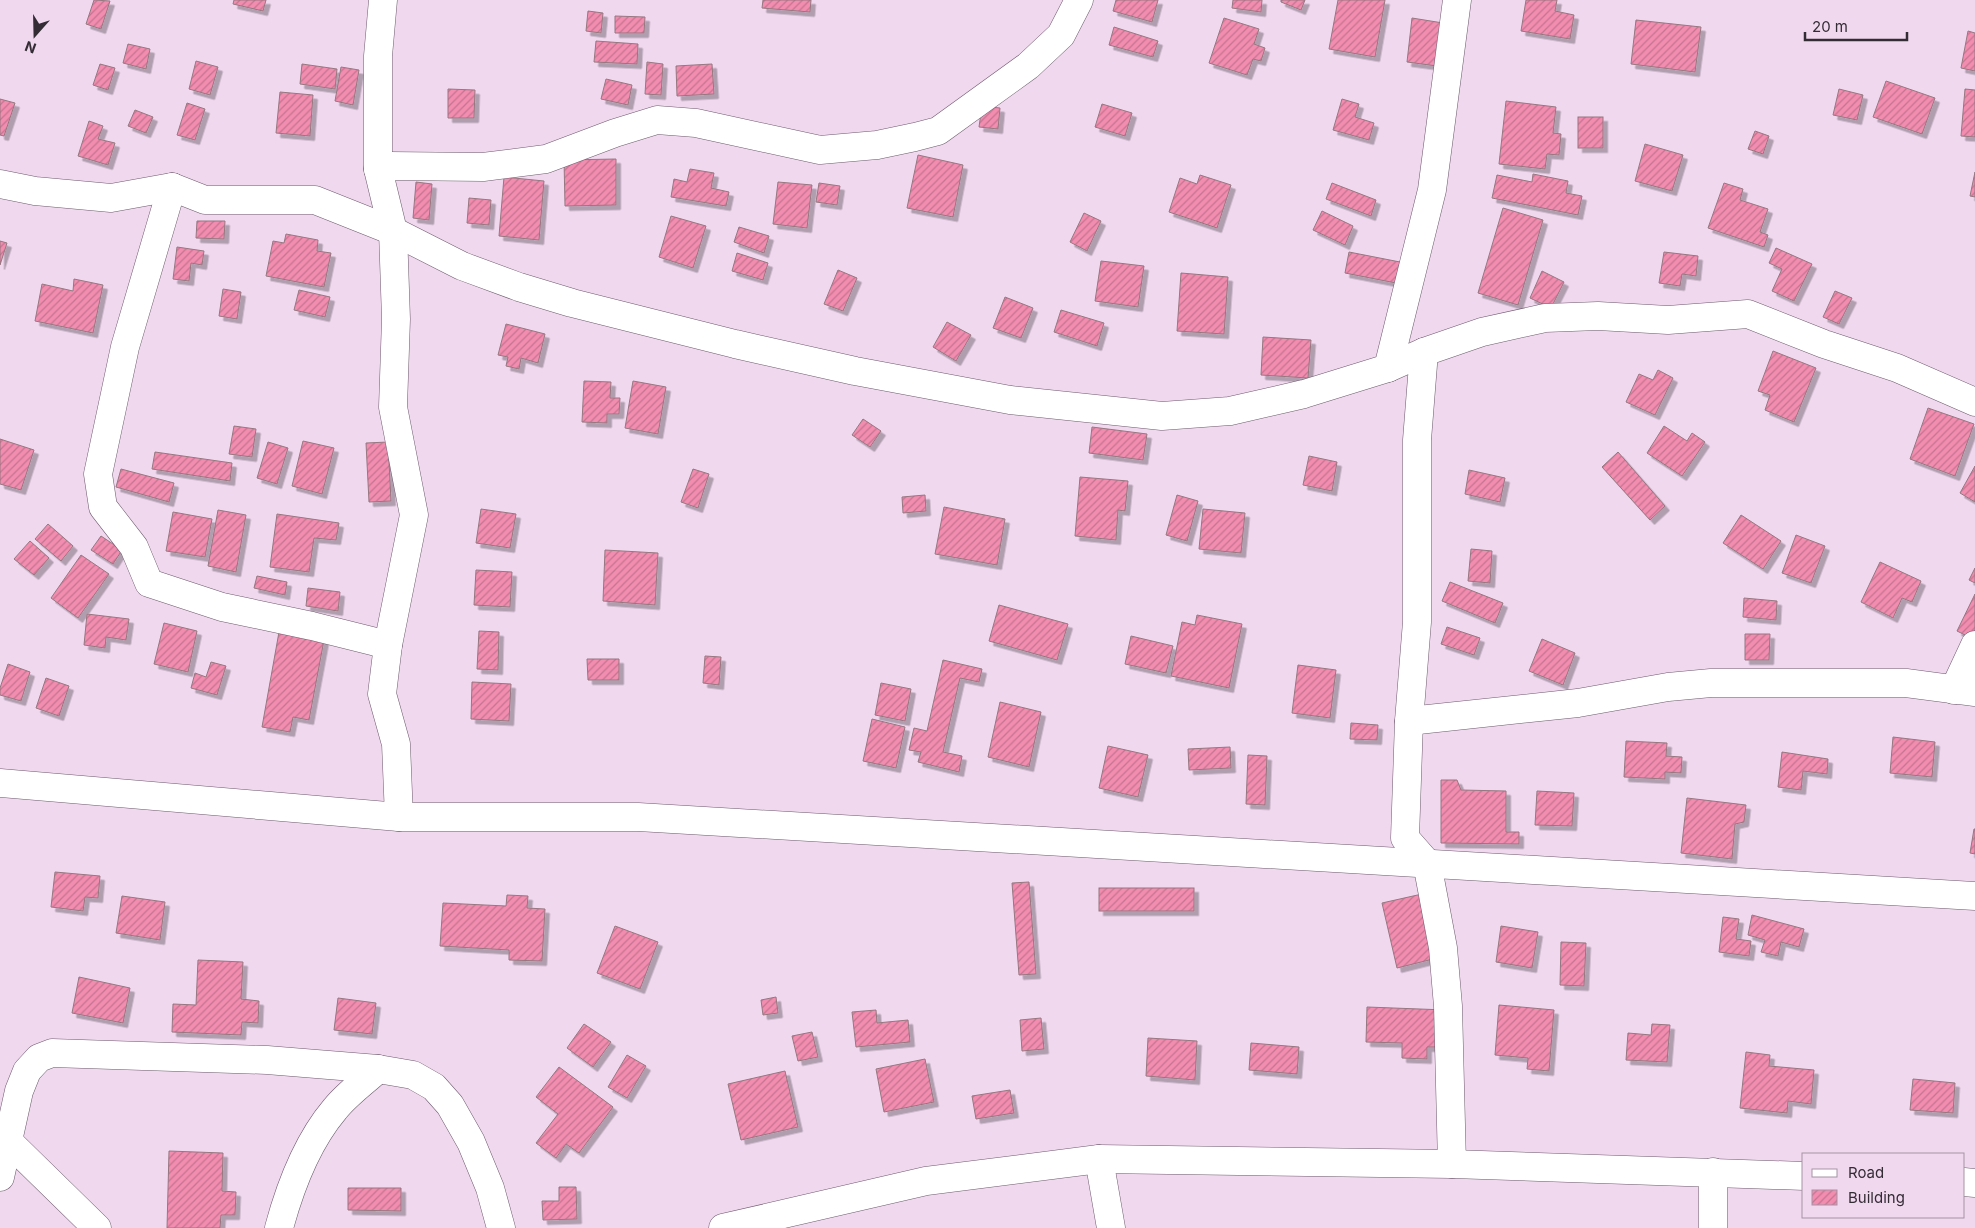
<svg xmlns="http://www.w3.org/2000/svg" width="1975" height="1228" viewBox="0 0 1975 1228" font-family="Inter,sans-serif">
<defs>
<pattern id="building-hatch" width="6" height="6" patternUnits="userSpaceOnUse" patternTransform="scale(1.25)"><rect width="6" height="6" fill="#f28db0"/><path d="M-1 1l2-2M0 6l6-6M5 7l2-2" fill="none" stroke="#c57390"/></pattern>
<filter id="shadow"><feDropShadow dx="4.5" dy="4.5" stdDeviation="0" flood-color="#0004"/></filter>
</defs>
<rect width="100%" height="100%" fill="#f0d8ef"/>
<g fill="url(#building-hatch)" stroke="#957780" filter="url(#shadow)">
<path d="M 94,0 L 110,1 L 101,29 L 86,24 Z"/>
<path d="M 234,0 L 266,0 L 263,11 L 233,4 Z"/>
<path d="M 763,0 L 811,0 L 810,12 L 762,8 Z"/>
<path d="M 1116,0 L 1158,0 L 1152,22 L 1113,11 Z"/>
<path d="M 1233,0 L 1262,0 L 1261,12 L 1232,8 Z"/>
<path d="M 1281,0 L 1305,0 L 1301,10 L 1281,2 Z"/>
<path d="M 1338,0 L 1385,0 L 1375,57 L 1329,49 Z"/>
<path d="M 1526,0 L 1557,0 L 1555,11 L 1574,15 L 1570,39 L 1521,31 Z"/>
<path d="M 588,11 L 603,13 L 601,33 L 586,31 Z"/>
<path d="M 615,16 L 645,17 L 644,33 L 615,33 Z"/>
<path d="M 1224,18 L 1259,29 L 1254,44 L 1265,48 L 1261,61 L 1253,59 L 1247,75 L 1209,63 Z"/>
<path d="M 1412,18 L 1443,23 L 1437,66 L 1407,62 Z"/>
<path d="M 1636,20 L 1701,27 L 1695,72 L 1631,64 Z"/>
<path d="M 1114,27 L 1158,41 L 1153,57 L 1109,45 Z"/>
<path d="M 1968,31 L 1975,33 L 1975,71 L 1961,68 Z"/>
<path d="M 596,41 L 638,44 L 637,64 L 594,62 Z"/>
<path d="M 128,44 L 150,49 L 146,69 L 123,63 Z"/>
<path d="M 196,61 L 218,67 L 210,95 L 189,89 Z"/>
<path d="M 647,62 L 663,64 L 661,95 L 645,94 Z"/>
<path d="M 100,64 L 115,68 L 108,90 L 93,85 Z"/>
<path d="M 302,64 L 337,69 L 335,89 L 300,84 Z"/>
<path d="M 712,64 L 714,94 L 677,96 L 676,66 Z"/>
<path d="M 341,67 L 359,70 L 353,105 L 335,101 Z"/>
<path d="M 606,79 L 632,85 L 628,105 L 601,99 Z"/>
<path d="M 1886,81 L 1935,98 L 1922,134 L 1873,117 Z"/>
<path d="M 448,89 L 475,90 L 474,118 L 448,118 Z"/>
<path d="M 1839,89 L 1863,95 L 1857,120 L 1833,115 Z"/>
<path d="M 1965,89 L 1975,90 L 1975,137 L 1961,136 Z"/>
<path d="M 280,92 L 313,95 L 310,136 L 276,133 Z"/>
<path d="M 0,99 L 15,103 L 4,136 L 0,135 Z"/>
<path d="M 1342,99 L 1359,104 L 1355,117 L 1374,123 L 1369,140 L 1333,130 Z"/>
<path d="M 1506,101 L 1556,107 L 1553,133 L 1561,134 L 1559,155 L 1547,154 L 1545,169 L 1499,164 Z"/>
<path d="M 187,103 L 205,109 L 195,140 L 177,135 Z"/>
<path d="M 1102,104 L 1132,113 L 1125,136 L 1095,127 Z"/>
<path d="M 982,106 L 1000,108 L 998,129 L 979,127 Z"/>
<path d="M 135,110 L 153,117 L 146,133 L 128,126 Z"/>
<rect x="1578" y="117" width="25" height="31"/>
<path d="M 89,121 L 103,126 L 98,139 L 115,143 L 108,165 L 78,156 Z"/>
<path d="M 1755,131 L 1769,136 L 1763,154 L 1748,149 Z"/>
<path d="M 1645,144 L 1683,155 L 1672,191 L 1635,181 Z"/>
<path d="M 918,155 L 963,165 L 953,217 L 907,208 Z"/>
<path d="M 616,159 L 616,205 L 565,206 L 564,160 Z"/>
<path d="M 690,169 L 714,173 L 711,188 L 729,192 L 726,206 L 671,197 L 674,179 L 687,182 Z"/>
<path d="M 1975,172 L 1975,197 L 1970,196 Z"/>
<path d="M 1533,174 L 1568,181 L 1566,193 L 1582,196 L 1578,215 L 1492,198 L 1497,175 L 1532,182 Z"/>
<path d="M 1200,175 L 1231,185 L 1217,228 L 1169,212 L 1180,178 L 1197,184 Z"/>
<path d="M 504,177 L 544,181 L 539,240 L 499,236 Z"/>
<path d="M 416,182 L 432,184 L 429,220 L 413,218 Z"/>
<path d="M 778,182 L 812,185 L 807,228 L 773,224 Z"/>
<path d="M 819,183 L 840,186 L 837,205 L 816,202 Z"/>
<path d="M 1332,183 L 1376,200 L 1371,216 L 1326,199 Z"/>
<path d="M 1724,183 L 1743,189 L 1740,200 L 1768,209 L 1760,232 L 1768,235 L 1764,247 L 1708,228 Z"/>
<path d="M 469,198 L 491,200 L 489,225 L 467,223 Z"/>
<path d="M 1503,208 L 1543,220 L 1518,305 L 1478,293 Z"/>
<path d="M 1322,211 L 1353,226 L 1345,245 L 1313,230 Z"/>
<path d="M 1084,213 L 1101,221 L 1087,251 L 1070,242 Z"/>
<path d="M 671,216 L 706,226 L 693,268 L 659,257 Z"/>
<path d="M 197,221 L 225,221 L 224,239 L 196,238 Z"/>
<path d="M 739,227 L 769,236 L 764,253 L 734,242 Z"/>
<path d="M 286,234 L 318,240 L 317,251 L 331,253 L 324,287 L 266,276 L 273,241 L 284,243 Z"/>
<path d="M 0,241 L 7,243 L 0,265 Z"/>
<path d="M 177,247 L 204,251 L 202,265 L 191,263 L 189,281 L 173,279 Z"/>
<path d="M 1776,248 L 1812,264 L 1794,301 L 1772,291 L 1782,269 L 1769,263 Z"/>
<path d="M 1349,252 L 1400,262 L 1396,283 L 1345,273 Z"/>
<path d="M 1664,252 L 1698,256 L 1696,276 L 1682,274 L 1680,286 L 1659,283 Z"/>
<path d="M 737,253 L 768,263 L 763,280 L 732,271 Z"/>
<path d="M 1101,261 L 1144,266 L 1138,307 L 1095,301 Z"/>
<path d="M 838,270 L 857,278 L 843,311 L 824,304 Z"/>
<path d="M 1542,271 L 1564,282 L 1551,308 L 1530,298 Z"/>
<path d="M 1181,273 L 1228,277 L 1224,334 L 1177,331 Z"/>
<path d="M 74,279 L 103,285 L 93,333 L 35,321 L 42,284 L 73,291 Z"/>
<path d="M 223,289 L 241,292 L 237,319 L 219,316 Z"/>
<path d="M 299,290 L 330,297 L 325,317 L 294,310 Z"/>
<path d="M 1835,291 L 1852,298 L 1839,324 L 1823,317 Z"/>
<path d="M 1005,297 L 1033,308 L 1021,338 L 993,328 Z"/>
<path d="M 1061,310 L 1104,323 L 1097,346 L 1054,332 Z"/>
<path d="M 947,322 L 971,335 L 956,361 L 933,347 Z"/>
<path d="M 506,324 L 545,334 L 538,363 L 521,358 L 519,369 L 506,366 L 508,357 L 498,355 Z"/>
<path d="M 1263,337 L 1311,340 L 1308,378 L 1261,375 Z"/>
<path d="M 1773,351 L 1816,368 L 1794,422 L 1765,410 L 1770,395 L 1758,391 Z"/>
<path d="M 1658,370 L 1673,378 L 1655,415 L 1626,402 L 1639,374 L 1653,380 Z"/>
<path d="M 584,381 L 611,382 L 610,398 L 620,398 L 619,414 L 607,414 L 607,423 L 582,422 Z"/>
<path d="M 633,381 L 666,387 L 658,434 L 625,428 Z"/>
<path d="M 1928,408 L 1974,424 L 1955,476 L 1910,459 Z"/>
<path d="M 863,419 L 881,431 L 870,447 L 852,435 Z"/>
<path d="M 234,426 L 256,429 L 252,457 L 229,454 Z"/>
<path d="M 1664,426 L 1687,441 L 1692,433 L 1705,442 L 1682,476 L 1647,453 Z"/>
<path d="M 1092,427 L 1147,434 L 1143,460 L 1089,453 Z"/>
<path d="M 0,439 L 34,450 L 21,490 L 0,484 Z"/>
<path d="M 303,441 L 334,448 L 322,494 L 292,486 Z"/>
<path d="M 268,442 L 288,448 L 277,484 L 257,478 Z"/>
<path d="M 388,442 L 391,501 L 369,502 L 366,443 Z"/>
<path d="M 155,452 L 232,463 L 230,481 L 152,469 Z"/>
<path d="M 1618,452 L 1665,506 L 1650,520 L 1602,467 Z"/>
<path d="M 1309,456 L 1337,462 L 1332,491 L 1303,485 Z"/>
<path d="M 1975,466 L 1975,502 L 1960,493 Z"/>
<path d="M 121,469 L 174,483 L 169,502 L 116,487 Z"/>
<path d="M 693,469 L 709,474 L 698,508 L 681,502 Z"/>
<path d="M 1469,470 L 1505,478 L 1500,502 L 1465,494 Z"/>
<path d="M 1080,477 L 1128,481 L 1125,511 L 1118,510 L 1116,540 L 1075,536 Z"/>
<path d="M 925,495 L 926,511 L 903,513 L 902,497 Z"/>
<path d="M 1177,495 L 1198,501 L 1187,541 L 1166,535 Z"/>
<path d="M 944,507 L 1005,519 L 997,565 L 935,554 Z"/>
<path d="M 481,509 L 516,514 L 510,548 L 476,543 Z"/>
<path d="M 1203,509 L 1245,513 L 1241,553 L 1199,549 Z"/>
<path d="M 218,510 L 246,515 L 236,572 L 208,566 Z"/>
<path d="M 173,512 L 212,519 L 205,557 L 166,551 Z"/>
<path d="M 277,514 L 339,523 L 336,540 L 314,538 L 309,572 L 270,567 Z"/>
<path d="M 1741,515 L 1781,541 L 1763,569 L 1723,543 Z"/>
<path d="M 48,524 L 73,546 L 61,561 L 35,539 Z"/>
<path d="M 1796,535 L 1825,546 L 1811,583 L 1782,573 Z"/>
<path d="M 101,536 L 122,550 L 113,564 L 91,550 Z"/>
<path d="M 30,541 L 49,558 L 34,575 L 14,559 Z"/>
<path d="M 1471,549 L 1492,551 L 1490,583 L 1468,581 Z"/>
<path d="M 605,550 L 658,553 L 655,605 L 603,601 Z"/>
<path d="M 81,555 L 109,574 L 78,618 L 51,598 Z"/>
<path d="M 1880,562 L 1921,581 L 1912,602 L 1902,598 L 1893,618 L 1861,602 Z"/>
<path d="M 1975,568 L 1975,583 L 1969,580 Z"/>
<path d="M 476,570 L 512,572 L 510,607 L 474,605 Z"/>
<path d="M 257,576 L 287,582 L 285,595 L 254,588 Z"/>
<path d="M 1450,582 L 1503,603 L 1495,623 L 1442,601 Z"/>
<path d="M 308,588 L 340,592 L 338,611 L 306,606 Z"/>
<path d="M 1975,594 L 1975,640 L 1957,631 Z"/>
<path d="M 1744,598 L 1777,601 L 1776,620 L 1743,617 Z"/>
<path d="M 999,605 L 1068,624 L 1057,660 L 989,641 Z"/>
<path d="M 87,614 L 129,619 L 126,640 L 106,637 L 105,648 L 84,645 Z"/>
<path d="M 1197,615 L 1242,624 L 1229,688 L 1171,676 L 1182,622 L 1195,625 Z"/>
<path d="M 164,623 L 197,631 L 188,672 L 154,664 Z"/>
<path d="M 1447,627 L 1480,638 L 1474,655 L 1441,644 Z"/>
<path d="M 479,631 L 499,632 L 498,670 L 477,669 Z"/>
<path d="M 279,632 L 324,640 L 309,720 L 293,717 L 290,732 L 262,727 Z"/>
<path d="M 1745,634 L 1770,634 L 1769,660 L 1745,660 Z"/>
<path d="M 1131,636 L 1173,646 L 1166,673 L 1125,664 Z"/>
<path d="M 1542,639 L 1575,653 L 1563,685 L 1529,671 Z"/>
<path d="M 705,656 L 721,657 L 719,685 L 703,683 Z"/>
<path d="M 587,659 L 619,659 L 619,680 L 588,680 Z"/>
<path d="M 943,660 L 982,669 L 979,682 L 960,678 L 943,752 L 962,756 L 959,772 L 918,762 L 921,752 L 909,750 L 914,728 L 927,731 Z"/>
<path d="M 211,662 L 226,666 L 217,695 L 191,688 L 195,673 L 206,677 Z"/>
<path d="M 8,664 L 30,672 L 21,701 L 0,695 L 0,688 Z"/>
<path d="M 1298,665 L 1336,670 L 1330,718 L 1292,713 Z"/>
<path d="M 46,678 L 69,686 L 59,716 L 36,708 Z"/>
<path d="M 472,682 L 511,684 L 509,721 L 471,719 Z"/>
<path d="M 881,683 L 911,689 L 905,721 L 875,715 Z"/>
<path d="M 1000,702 L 1041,712 L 1029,767 L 988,757 Z"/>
<path d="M 872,719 L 905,727 L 896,768 L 863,761 Z"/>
<path d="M 1351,723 L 1378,725 L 1377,740 L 1350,739 Z"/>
<path d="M 1893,737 L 1935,742 L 1932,777 L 1890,773 Z"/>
<path d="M 1626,741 L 1667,743 L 1666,756 L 1682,757 L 1681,773 L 1665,772 L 1665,779 L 1624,777 Z"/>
<path d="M 1108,746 L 1148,755 L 1138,797 L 1099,788 Z"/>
<path d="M 1230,747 L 1231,768 L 1189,770 L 1188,749 Z"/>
<path d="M 1782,752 L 1828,759 L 1827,774 L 1803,771 L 1801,790 L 1778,787 Z"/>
<path d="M 1248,755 L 1267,756 L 1265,805 L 1246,804 Z"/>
<path d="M 1441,780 L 1457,780 L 1461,790 L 1506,791 L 1506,832 L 1519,832 L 1519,844 L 1441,843 Z"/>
<path d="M 1537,791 L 1574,793 L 1572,826 L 1535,825 Z"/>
<path d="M 1687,798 L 1746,805 L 1744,822 L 1735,824 L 1732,859 L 1681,853 Z"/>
<path d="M 1974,829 L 1975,829 L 1975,854 L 1970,853 Z"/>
<path d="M 55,872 L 100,876 L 98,898 L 85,897 L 83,911 L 51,907 Z"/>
<path d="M 1029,882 L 1036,974 L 1019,975 L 1012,883 Z"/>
<rect x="1099" y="888" width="95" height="23"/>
<path d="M 1422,894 L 1437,958 L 1397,968 L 1382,903 Z"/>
<path d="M 507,895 L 528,896 L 527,908 L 545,909 L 542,961 L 509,960 L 509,950 L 440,946 L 443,903 L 506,906 Z"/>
<path d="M 122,896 L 165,902 L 160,940 L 116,933 Z"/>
<path d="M 1752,915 L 1804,929 L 1799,947 L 1781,942 L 1778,956 L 1761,952 L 1765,940 L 1748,935 Z"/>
<path d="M 1723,917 L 1739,919 L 1736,939 L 1751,941 L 1749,956 L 1719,952 Z"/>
<path d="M 615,926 L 658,942 L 640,989 L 597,973 Z"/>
<path d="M 1501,926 L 1538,932 L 1532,968 L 1496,962 Z"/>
<path d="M 1561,942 L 1586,943 L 1584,986 L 1560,985 Z"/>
<path d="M 198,960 L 243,962 L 241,999 L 259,1001 L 258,1023 L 242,1022 L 241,1035 L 172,1032 L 173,1004 L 196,1005 Z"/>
<path d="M 79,977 L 130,988 L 123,1023 L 72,1013 Z"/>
<path d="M 776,997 L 778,1013 L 763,1015 L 761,1000 Z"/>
<path d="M 338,998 L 376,1003 L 372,1034 L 334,1030 Z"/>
<path d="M 1499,1005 L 1554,1010 L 1549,1071 L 1527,1069 L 1528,1058 L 1495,1055 Z"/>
<path d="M 1367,1007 L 1446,1010 L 1445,1047 L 1427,1047 L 1427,1059 L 1402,1058 L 1402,1043 L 1366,1042 Z"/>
<path d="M 876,1010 L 877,1023 L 908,1020 L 910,1042 L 856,1047 L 852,1012 Z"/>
<path d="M 1041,1018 L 1044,1049 L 1022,1051 L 1020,1020 Z"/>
<path d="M 584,1024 L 611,1042 L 593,1067 L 567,1048 Z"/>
<path d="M 1652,1024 L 1670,1025 L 1667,1062 L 1626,1060 L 1628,1033 L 1651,1035 Z"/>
<path d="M 812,1032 L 818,1057 L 798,1061 L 792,1036 Z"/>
<path d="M 1148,1038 L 1197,1041 L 1195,1080 L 1146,1076 Z"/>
<path d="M 1251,1043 L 1299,1047 L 1297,1074 L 1249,1070 Z"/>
<path d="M 1746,1052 L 1770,1055 L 1769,1066 L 1814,1070 L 1811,1104 L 1788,1101 L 1787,1113 L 1740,1108 Z"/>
<path d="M 627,1055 L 646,1066 L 627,1098 L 608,1087 Z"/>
<path d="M 925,1059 L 934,1102 L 884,1112 L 876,1069 Z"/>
<path d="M 559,1067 L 613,1107 L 579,1153 L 566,1144 L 556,1158 L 536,1143 L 558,1114 L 536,1097 Z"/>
<path d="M 785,1071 L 798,1127 L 741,1140 L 728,1084 Z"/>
<path d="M 1913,1079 L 1955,1083 L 1953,1113 L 1910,1110 Z"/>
<path d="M 1010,1090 L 1014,1113 L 976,1119 L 972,1096 Z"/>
<path d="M 169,1151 L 223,1153 L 222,1191 L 236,1192 L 235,1215 L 221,1215 L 220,1228 L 167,1228 Z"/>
<path d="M 559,1187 L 576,1187 L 577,1219 L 543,1220 L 542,1201 L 559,1201 Z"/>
<path d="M 348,1188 L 401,1188 L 401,1211 L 348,1210 Z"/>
</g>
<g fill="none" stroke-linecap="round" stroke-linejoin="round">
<g stroke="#6e5a6d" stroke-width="29">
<g id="minor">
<path d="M 383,0 L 378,56 L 378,169 L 393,231 L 396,319 L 393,407 L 414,515 L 388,645 L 382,694 L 396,744 L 399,817"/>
<path d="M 378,169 L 390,166 L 483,167 L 546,159 L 615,133 L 657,120 L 696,123 L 820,150 L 877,145 L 915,137 L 938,131 L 1028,66 L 1061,35 L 1079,0"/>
<path d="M 0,184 L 35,191 L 111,198 L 172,187 L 205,200 L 315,200 L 393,231 L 462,266 L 519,287 L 572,303 L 735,344 L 855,371 L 1010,400 L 1162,416 L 1230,411 L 1304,394 L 1388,368 L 1424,352 L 1482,332 L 1545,318 L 1598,316 L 1668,320 L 1748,314 L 1824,344 L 1897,368 L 1975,402"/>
<path d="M 172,187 L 125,347 L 98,474 L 103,507 L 134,547 L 149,583 L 222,607 L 312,626 L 388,645"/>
<path d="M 1424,352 L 1417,440 L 1417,622 L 1409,721 L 1405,838 L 1427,863 L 1443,948 L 1448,1006 L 1452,1164"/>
<path d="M 1388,368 L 1432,190 L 1457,0"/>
<path d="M 1954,690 L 1975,645"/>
<path d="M 1409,721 L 1578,703 L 1668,687 L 1711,683 L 1906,683 L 1975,692"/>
<path d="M 0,783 L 399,817 L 638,817 L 1975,896"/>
<path d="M 8,1141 L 97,1228"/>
<path d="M 1099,1159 L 1111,1228"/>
<path d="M 1713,1172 L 1713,1228"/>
<path d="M 0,1177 L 19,1091 L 27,1071 L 39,1058 L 52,1053 L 267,1060 L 378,1069 L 413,1075 L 434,1087 L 450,1105 L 471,1142 L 490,1188 L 501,1228"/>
<path d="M 1964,1182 L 1975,1183"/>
<path d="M 279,1228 C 290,1187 307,1142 335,1109 C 347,1094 364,1082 378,1069"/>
<path d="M 723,1228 L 926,1181 L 1099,1159 L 1452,1164 L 1804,1176"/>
</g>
</g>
<use href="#minor" stroke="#fff" stroke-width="28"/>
</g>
<rect x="1802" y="1153" width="162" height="65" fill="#f0d8ef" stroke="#a593a4"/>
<rect x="1812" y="1169" width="25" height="8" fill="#ffffff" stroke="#a593a4"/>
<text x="1848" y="1178" font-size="15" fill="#342c34">Road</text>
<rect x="1812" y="1190" width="25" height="15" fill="url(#building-hatch)" stroke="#a593a4"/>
<text x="1848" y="1203" font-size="15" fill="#342c34">Building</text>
<g transform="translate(35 35) rotate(200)" stroke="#f0d8ef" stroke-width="4" paint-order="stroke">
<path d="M0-4L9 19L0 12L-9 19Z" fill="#342c34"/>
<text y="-8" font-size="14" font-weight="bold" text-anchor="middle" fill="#342c34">N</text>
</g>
<path d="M1805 32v8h102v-8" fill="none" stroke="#342c34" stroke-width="2.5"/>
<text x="1812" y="32" font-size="15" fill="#342c34" stroke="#f0d8ef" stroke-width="4" paint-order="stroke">20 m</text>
</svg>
